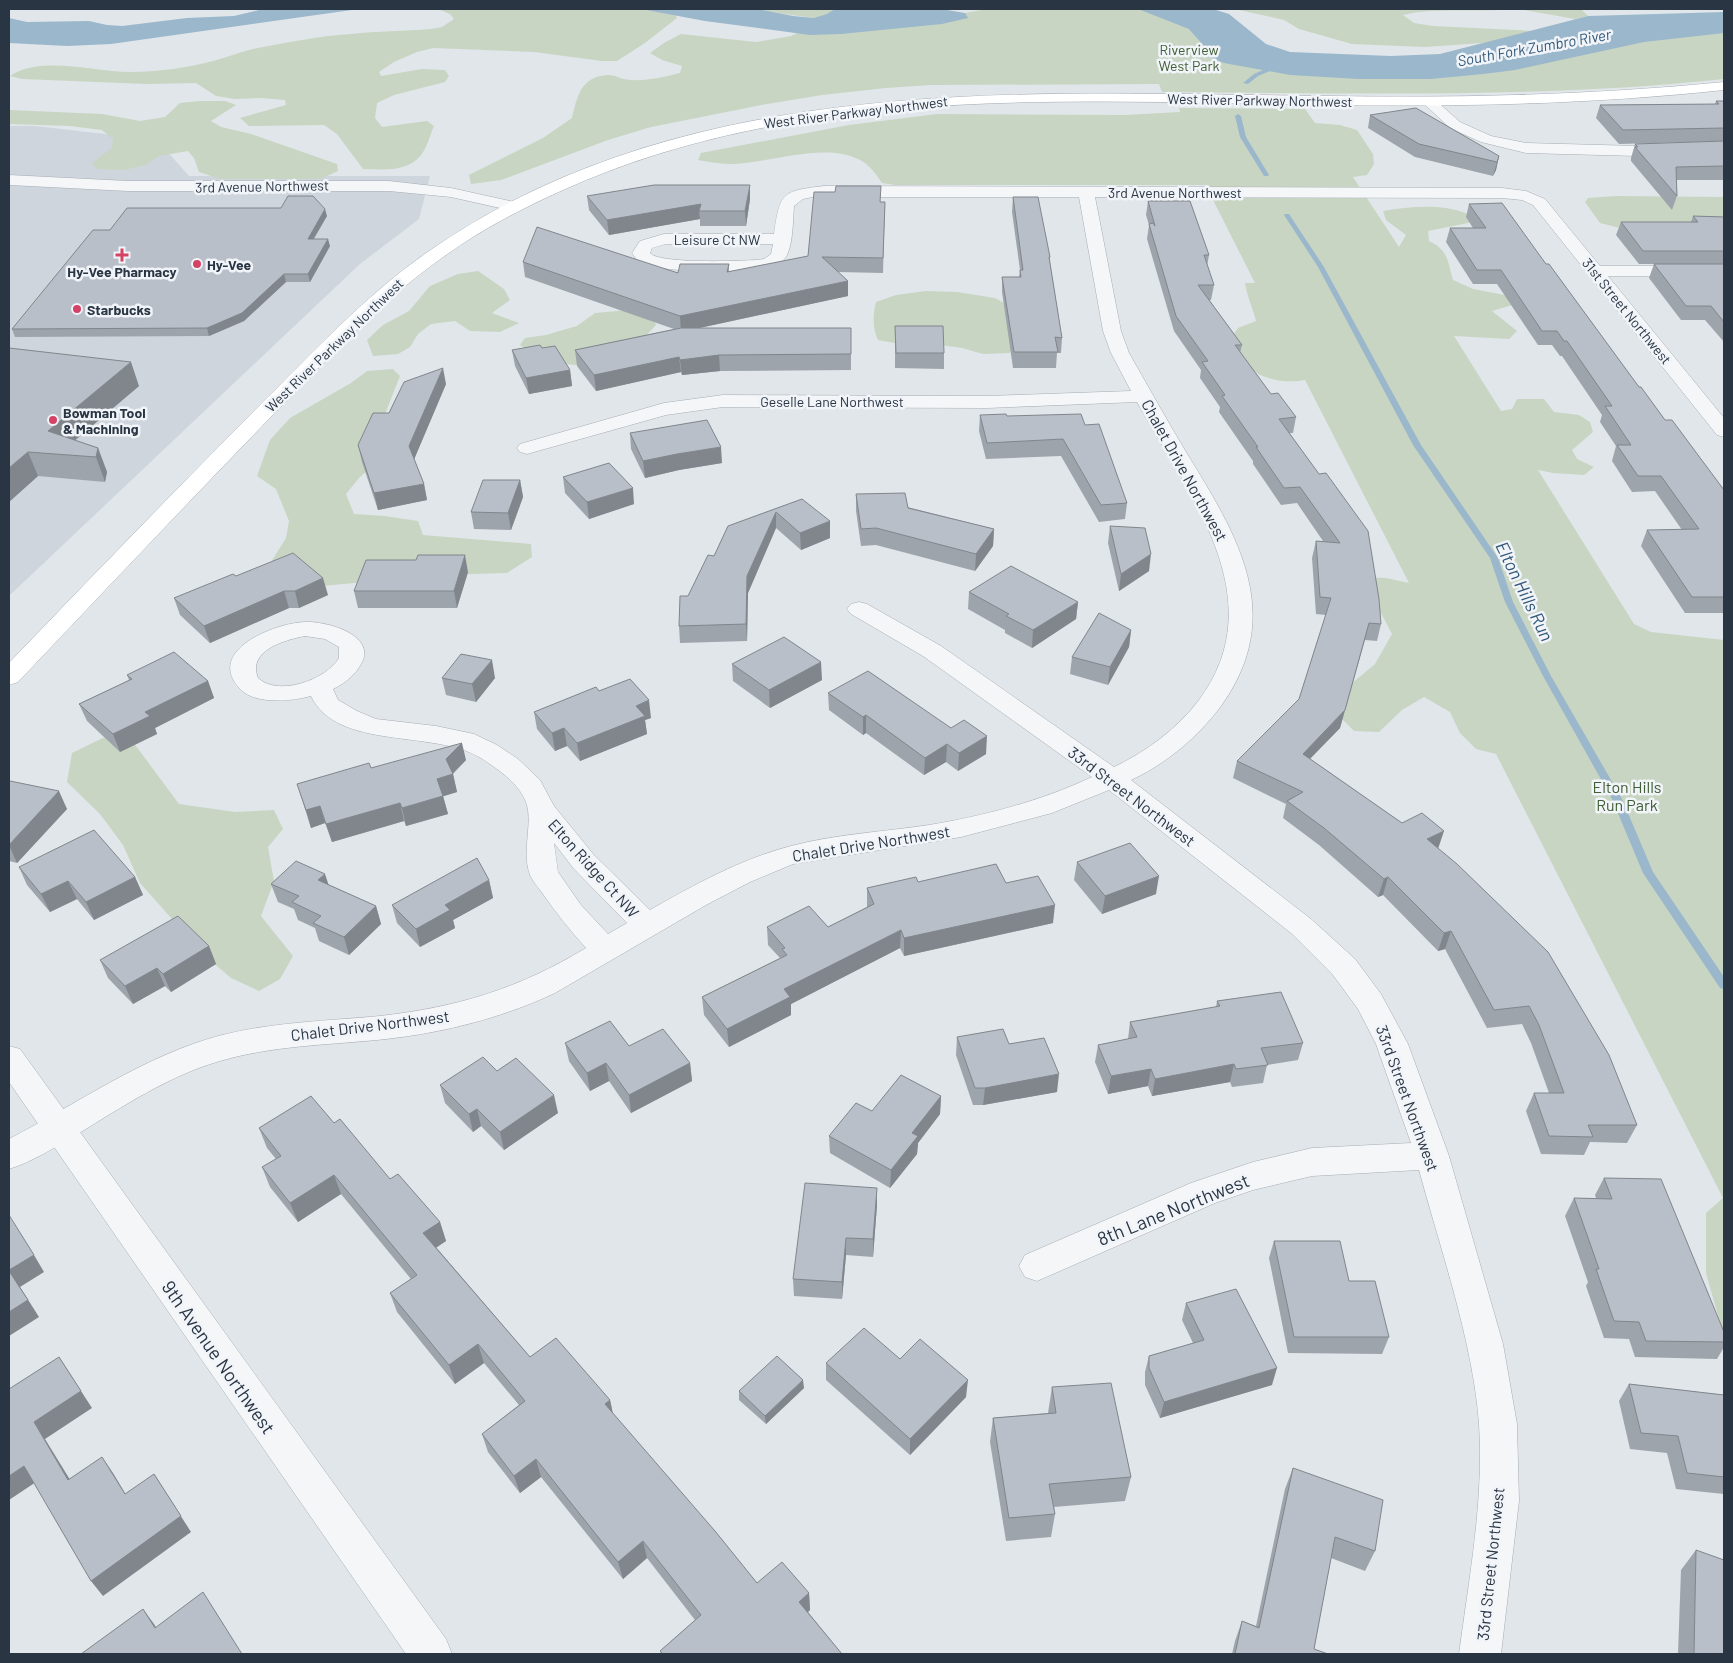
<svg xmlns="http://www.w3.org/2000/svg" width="1733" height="1663" viewBox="0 0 1733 1663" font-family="Barlow,sans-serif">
<rect width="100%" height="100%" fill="#e1e6ea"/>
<path fill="#cfd5dd" d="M 9,126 L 35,126 L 157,140 L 189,176 L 430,176 L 419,219 L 360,264 L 9,596 Z"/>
<g fill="#c8d5c2">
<path d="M 438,9 L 668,9 L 673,11 L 677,18 L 645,43 L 617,61 L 602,61 L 534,52 L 433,48 L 417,52 L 394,62 L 379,72 L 381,76 L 422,69 L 445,70 L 449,76 L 445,82 L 394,95 L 377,103 L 375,118 L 382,127 L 427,121 L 434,126 C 430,135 427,148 421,155 C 407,173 383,169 363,169 L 337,134 L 324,125 L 249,126 L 240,118 L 286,105 L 285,100 L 261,98 L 235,99 L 216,96 L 196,83 L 147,84 L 22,79 L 10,76 C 40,55 95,72 130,72 C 158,72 186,68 213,61 C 226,58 239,52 253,49 C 285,43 318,36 351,34 C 377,31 404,31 431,29 L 442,27 L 454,19 L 450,14 Z"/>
<path d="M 747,9 L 845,9 L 833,16 L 814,18 Z"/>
<path d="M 987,9 L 1176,9 L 1243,47 L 1346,67 L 1724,23 L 1724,79 C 1537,99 1349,93 1162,92 L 1159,84 L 931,85 L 886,88 L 822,95 L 767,104 L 651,127 L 608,140 L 501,180 L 471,184 L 469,175 L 543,138 L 572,118 C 577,97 581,76 608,75 C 615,75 623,80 631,80 C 647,81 664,77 680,73 L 682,66 L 662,60 L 650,53 L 664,43 L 681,34 L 756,42 L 791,36 L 802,31 L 958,17 L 965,13 Z"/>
<path d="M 1235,9 L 1511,9 C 1477,13 1435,7 1403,15 L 1414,23 L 1433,26 L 1534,31 L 1525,40 L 1425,47 L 1352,44 L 1299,29 L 1284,20 Z"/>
<path d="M 1519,9 L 1581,9 L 1588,16 L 1575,19 Z"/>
<path d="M 200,101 L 225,101 L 236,105 L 211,121 L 221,127 L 251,134 L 337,164 L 338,171 L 320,179 L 220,179 L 199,172 L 194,158 L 188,151 L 159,156 L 146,165 L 124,170 L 97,169 L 92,163 L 112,148 L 113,139 L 102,130 L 70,126 L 9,124 L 9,110 L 102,114 L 140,121 L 165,117 L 180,103 Z"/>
<path d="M 1179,108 L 1305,109 L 1315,123 L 1340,125 L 1357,130 L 1373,154 L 1374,164 L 1367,175 L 1353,177 L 1399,247 L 1406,235 L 1386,220 L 1383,211 C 1413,206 1445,203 1473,216 L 1473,222 L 1428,231 L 1429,241 C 1449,251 1447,260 1453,280 L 1473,289 L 1510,296 L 1516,304 L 1492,311 L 1517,331 L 1509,339 L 1454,336 L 1501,411 L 1512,409 L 1517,399 L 1544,399 L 1554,412 L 1579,415 L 1590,422 L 1593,432 L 1572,450 L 1577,459 L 1594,467 L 1584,475 L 1553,473 L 1538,470 L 1634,624 L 1651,632 L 1724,640 L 1724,1337 L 1706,1273 L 1706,1213 L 1723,1198 L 1496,754 L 1476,749 L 1460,733 L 1450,712 L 1424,697 L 1402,710 L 1379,732 L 1354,731 L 1334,711 L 1345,689 L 1375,664 L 1392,634 L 1381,613 L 1346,601 L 1340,576 L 1386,578 L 1409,583 L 1305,380 C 1285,384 1259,379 1244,364 C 1239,357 1235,346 1231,338 L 1238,328 L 1256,321 C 1253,308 1247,297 1245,283 L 1255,283 L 1215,204 L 1208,185 L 895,185 L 882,183 C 876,174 869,164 858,159 C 824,142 769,163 733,164 C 721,164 709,162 698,160 L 701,153 L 849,125 L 937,114 L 1125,115 L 1180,112 Z"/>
<path d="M 1616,196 L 1724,197 L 1724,222 L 1636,232 L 1600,223 L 1585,202 L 1588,198 Z"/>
<path d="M 478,271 L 504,289 L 510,300 L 492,313 L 519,323 L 500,332 L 470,331 L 455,321 L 431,324 L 418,334 L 410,347 L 398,354 L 373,356 L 367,340 L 383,325 L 409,311 L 430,286 L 458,274 Z"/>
<path d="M 926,291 L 957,292 L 995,298 L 1025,315 L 1025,345 L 1009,353 L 983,354 L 962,348 L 927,343 L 900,344 L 878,340 C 872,327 873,315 876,302 L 896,295 Z"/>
<path d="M 628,310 L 653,317 L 656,325 C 649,332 642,341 634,347 C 598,374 555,369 520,345 L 525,338 L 546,335 L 577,326 L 595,313 Z"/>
<path d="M 393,369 L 400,376 L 385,414 L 377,462 L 359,478 L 346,494 L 354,514 L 384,516 L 418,521 L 423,535 L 531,544 L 532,557 L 507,573 L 439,575 L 322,586 L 271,562 L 286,538 L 289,521 L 276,489 L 257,476 L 270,440 L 290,418 L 351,383 L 367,371 Z"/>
<path d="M 109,735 L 130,738 L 179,804 L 235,812 L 274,810 L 283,829 L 268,847 L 274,881 L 261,916 L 293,956 L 280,979 L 259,991 L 231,978 L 204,955 L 140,883 L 123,845 L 100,814 L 67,782 L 72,753 Z"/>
</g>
<g fill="#9bb7cc">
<path d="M 263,9 L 359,9 L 111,44 L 67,46 L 9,43 L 9,18 L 27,22 L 89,21 L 107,25 L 122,26 L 187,18 L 234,16 Z"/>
<path d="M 641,9 L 757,9 L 793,16 L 814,18 L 827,14 L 835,9 L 951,9 L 947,10 L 965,13 L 968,18 L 942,24 L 841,34 L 810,35 L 705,21 Z"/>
<path d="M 1138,9 L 1213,9 L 1229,14 L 1266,44 L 1290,52 L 1391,56 L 1440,54 L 1588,16 L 1724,12 L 1724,33 L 1644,42 L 1515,70 L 1483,74 L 1431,79 L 1359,79 L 1290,75 L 1224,63 L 1209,57 L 1203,45 L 1189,29 Z"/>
</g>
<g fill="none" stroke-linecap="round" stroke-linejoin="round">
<g fill="#9bb7cc" fill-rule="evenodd">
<path d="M 1275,65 L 1277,68 L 1258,76 L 1248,84 L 1243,83 L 1254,74 Z"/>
<path d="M 1238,114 L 1241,116 L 1246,137 L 1269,175 L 1268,176 L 1264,176 L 1240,137 L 1235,116 Z"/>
<path d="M 1285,214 L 1289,214 L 1324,267 L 1421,445 L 1498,558 L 1513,602 L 1551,676 L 1622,799 L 1653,872 L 1724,977 L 1724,989 L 1720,988 L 1643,873 L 1612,799 L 1543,676 L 1505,602 L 1490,558 L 1413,445 L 1318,267 L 1284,215 Z"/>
</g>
<g stroke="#a6adb5" stroke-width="1">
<g id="minor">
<path d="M 1428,97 L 1433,98 L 1460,122 L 1491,136 L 1526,143 L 1638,146 L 1724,143 L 1724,153 L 1638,156 L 1526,153 L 1481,142 L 1450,128 L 1421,101 L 1423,98 Z"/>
<path d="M 9,175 L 128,181 L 389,181 L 451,188 L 519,203 L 521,206 L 519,209 L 513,211 L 451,197 L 389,191 L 128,191 L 9,185 Z"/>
<path d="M 824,186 L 1502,188 L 1526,191 L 1545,199 L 1600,266 L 1724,266 L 1724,276 L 1608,276 L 1724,418 L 1724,437 L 1717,435 L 1533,205 L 1522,200 L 1502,198 L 1095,197 L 1121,331 L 1129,353 C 1148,386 1166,419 1186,452 C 1237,535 1287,614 1221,706 C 1198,737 1166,764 1131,780 L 1311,919 L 1355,959 L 1381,994 L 1408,1044 L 1449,1156 L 1503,1344 L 1517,1424 L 1519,1501 L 1501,1654 L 1459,1654 C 1469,1578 1484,1501 1479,1424 C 1473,1342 1441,1251 1419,1170 L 1312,1176 L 1253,1190 L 1215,1203 L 1037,1281 L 1025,1277 L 1019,1266 L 1025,1255 L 1191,1183 L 1253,1162 L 1312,1148 L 1411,1143 L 1376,1044 L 1358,1009 L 1333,975 L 1291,933 L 1109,790 L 1052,813 L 961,837 L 793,864 L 750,882 L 706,905 L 555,993 C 500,1019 438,1034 377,1040 C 325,1045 271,1046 220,1061 C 168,1076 122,1107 76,1135 C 55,1147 32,1162 9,1169 L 9,1139 C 79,1103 145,1055 222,1035 C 274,1022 327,1021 380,1016 C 458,1007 518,989 586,948 C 570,930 556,913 543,894 C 539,888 533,882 530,875 C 522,854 531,829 528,810 C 525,787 499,770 481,758 C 434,729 337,751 311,696 C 293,701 257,705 241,690 C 203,651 275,623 305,622 C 323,621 369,632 364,657 C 360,671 346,683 333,689 L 338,700 L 357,711 L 376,719 L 436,726 L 474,734 L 497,745 L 518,759 L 540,780 L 554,806 L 594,855 L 650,910 C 694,885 741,859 791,846 C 836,834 883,832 929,825 C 984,816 1041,801 1092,777 L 923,656 L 851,614 L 847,609 L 851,604 L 859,602 L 867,604 L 941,646 L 1114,767 C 1146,752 1178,728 1199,700 C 1275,598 1187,492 1137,402 L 987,408 L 723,407 L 666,415 L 534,452 L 527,454 L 520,452 L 517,448 L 520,444 L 664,403 L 723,395 L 987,396 L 1131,391 L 1111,353 L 1103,331 L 1079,197 L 813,197 L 803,199 L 794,206 C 793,219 793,249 785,258 C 769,281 666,271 640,264 L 632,253 L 640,241 L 664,234 L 774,234 C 780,192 782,191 824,186 ZM 666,244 L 773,244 L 771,254 L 764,259 L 756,260 C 739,261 658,264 650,253 L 652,248 ZM 305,636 L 325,639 L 339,647 L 339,658 C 326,680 278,697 258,678 C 247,650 285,640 305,636 ZM 554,843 L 574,869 L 627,923 L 608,934 L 581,905 L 558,872 Z"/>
</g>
</g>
<g stroke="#a6adb5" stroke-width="1">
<path id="tertiary" d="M 9,1046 L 20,1049 L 446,1639 L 452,1654 L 406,1654 L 9,1082 Z"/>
</g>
<g stroke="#a6adb5" stroke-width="1">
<path id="secondary" d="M 1724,82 L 1724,90 C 1593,104 1462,107 1330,105 C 1074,102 803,82 563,190 C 523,208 482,229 446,255 C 377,303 321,366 263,425 C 181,510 99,596 18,682 L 9,685 L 9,663 C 91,577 174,492 257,408 C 314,352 368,292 435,247 C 695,70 1031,93 1330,96 C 1462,98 1593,95 1724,82 Z"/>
</g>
<use href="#minor" fill="#f4f6f8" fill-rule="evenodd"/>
<use href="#tertiary" fill="#f4f6f8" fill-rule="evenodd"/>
<use href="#secondary" fill="#fff" fill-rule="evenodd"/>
</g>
<g fill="#9ea4ac">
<path d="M 1716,101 L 1724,101 L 1724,180 L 1676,180 L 1677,196 L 1672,210 L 1631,161 L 1631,158 L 1635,144 L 1692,142 L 1619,144 L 1596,118 L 1600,105 L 1715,104 Z"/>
<path d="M 1370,115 L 1499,156 L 1496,170 L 1493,176 L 1415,157 L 1368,128 Z"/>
<path d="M 587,196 L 750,199 L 746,226 L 700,226 L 700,219 L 609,235 L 589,210 Z"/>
<path d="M 1013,197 L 1050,257 L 1050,264 L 1062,338 L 1061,353 L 1057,353 L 1056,368 L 1013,368 L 1002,292 L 1002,277 L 1019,277 L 1020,270 L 1012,212 Z"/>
<path d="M 1148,201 L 1209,255 L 1207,266 L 1214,285 L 1211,300 L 1209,300 L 1242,345 L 1240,353 L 1271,394 L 1296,417 L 1293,433 L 1290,433 L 1381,624 L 1377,641 L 1365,640 L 1340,728 L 1310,759 L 1438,848 L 1637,1125 L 1627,1143 L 1590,1142 L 1584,1155 L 1541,1154 L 1526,1111 L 1534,1093 L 1549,1093 L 1531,1043 L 1522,1024 L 1487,1028 L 1445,949 L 1438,951 L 1383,895 L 1378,897 L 1319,845 L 1283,818 L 1286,804 L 1233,778 L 1237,761 L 1299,699 L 1326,615 L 1316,614 L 1312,558 L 1316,541 L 1323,541 L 1297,503 L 1281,505 L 1253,464 L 1253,461 L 1219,412 L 1220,407 L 1200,378 L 1201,370 L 1174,331 L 1147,239 L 1149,225 L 1146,215 Z"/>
<path d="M 881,202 L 885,202 L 883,273 L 838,272 L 848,296 L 699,328 L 851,328 L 851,370 L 720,371 L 682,375 L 681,372 L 596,391 L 577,366 L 575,350 L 674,329 L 525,277 L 523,262 L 678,273 L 729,264 L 729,272 L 808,256 Z"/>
<path d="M 1469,204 L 1546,264 L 1639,387 L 1665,420 L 1724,490 L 1724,613 L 1685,613 L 1641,546 L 1647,530 L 1682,530 L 1655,491 L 1632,492 L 1612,461 L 1616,446 L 1600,422 L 1602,415 L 1562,356 L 1560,356 L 1552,345 L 1538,345 L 1497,284 L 1473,284 L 1446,242 L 1450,228 L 1473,228 L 1466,217 Z"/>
<path d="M 327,216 L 314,239 L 330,246 L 310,282 L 286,282 L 244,321 L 209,336 L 15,337 L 12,329 L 110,230 Z"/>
<path d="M 1693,216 L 1724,217 L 1724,342 L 1705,320 L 1681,320 L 1649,278 L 1654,264 L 1639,264 L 1616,235 L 1621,222 L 1691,222 Z"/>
<path d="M 895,326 L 944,353 L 944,369 L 895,368 Z"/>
<path d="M 9,348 L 139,386 L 75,440 L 98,448 L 107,472 L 105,482 L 38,476 L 9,502 Z"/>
<path d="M 542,348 L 570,370 L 572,386 L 529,394 L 515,366 L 512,350 Z"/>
<path d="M 446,384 L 414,459 L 424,484 L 427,500 L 378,510 L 362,462 L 358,445 L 389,413 Z"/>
<path d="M 980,415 L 1007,416 L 1085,425 L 1127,503 L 1125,519 L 1099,522 L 1061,456 L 986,459 L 979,431 Z"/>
<path d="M 630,433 L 722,463 L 679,470 L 645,478 L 631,449 Z"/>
<path d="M 563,477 L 634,504 L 589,519 L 565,493 Z"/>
<path d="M 520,480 L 523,497 L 511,530 L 474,529 L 471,512 Z"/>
<path d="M 856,494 L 994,529 L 993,546 L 975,571 L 876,545 L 861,546 L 856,511 Z"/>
<path d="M 802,499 L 830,538 L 801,550 L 776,528 L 748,593 L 747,641 L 680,643 L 679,626 L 688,596 L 714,556 L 728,526 Z"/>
<path d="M 1110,526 L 1149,571 L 1119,591 L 1108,543 Z"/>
<path d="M 468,572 L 457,608 L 358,608 L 354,591 Z"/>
<path d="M 236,576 L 328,595 L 299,608 L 289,608 L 210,643 L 180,615 L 174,598 Z"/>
<path d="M 969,592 L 1078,602 L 1076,619 L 1032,648 L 1005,633 L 1005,630 L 968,609 Z"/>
<path d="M 1131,630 L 1129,647 L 1108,685 L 1070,674 L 1072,657 Z"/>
<path d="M 732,664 L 822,680 L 770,708 L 733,681 Z"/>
<path d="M 127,675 L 208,681 L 214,698 L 155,728 L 157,734 L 120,752 L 87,721 L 79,704 L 129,680 Z"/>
<path d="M 442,678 L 495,678 L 476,702 L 446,695 Z"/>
<path d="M 599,691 L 651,718 L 645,720 L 647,734 L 580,761 L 567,746 L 555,751 L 537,729 L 534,712 Z"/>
<path d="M 828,693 L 986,754 L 958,771 L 946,762 L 924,775 L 866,733 L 863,735 L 829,710 Z"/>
<path d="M 466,760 L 453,774 L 457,792 L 443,796 L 448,814 L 406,826 L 404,821 L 332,842 L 325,823 L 311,828 L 297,784 L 371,768 Z"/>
<path d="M 9,783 L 67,809 L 17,863 L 9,861 Z"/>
<path d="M 1077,862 L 1156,894 L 1102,914 L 1074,880 Z"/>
<path d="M 19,867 L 135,877 L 143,895 L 94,920 L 77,899 L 50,912 L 27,885 Z"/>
<path d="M 489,880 L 493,898 L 453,920 L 455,928 L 420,947 L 397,923 L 392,905 Z"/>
<path d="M 918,882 L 1006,883 L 1053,923 L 904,956 L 900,948 L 791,1004 L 791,1015 L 729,1047 L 704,1015 L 702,997 L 780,958 L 768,945 L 767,927 L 828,927 L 867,907 L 867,888 Z"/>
<path d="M 271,884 L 329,885 L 376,906 L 381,924 L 349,955 L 319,941 L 315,928 L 298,920 L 294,909 L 278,902 Z"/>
<path d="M 209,946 L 216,964 L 171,992 L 165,986 L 133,1004 L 108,978 L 100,960 Z"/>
<path d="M 1217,1001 L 1303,1043 L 1298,1060 L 1267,1065 L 1263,1083 L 1232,1087 L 1230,1082 L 1152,1096 L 1148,1086 L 1108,1094 L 1095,1062 L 1098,1045 L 1128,1039 L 1130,1022 L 1216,1007 Z"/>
<path d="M 957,1037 L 1009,1044 L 1057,1092 L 983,1105 L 973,1105 L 956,1055 Z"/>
<path d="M 565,1043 L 629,1046 L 690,1063 L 692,1081 L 631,1113 L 609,1081 L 590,1091 L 569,1061 Z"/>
<path d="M 497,1071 L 558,1113 L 504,1150 L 481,1126 L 473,1132 L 445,1103 L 440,1085 Z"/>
<path d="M 941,1096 L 940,1114 L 918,1143 L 917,1154 L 890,1188 L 830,1153 L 829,1136 L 872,1111 Z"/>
<path d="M 334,1123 L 390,1179 L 440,1222 L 446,1241 L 436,1247 L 530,1357 L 610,1400 L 613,1414 L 757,1583 L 809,1593 L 810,1610 L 808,1612 L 842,1654 L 661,1654 L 660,1651 L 695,1620 L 647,1558 L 623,1579 L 541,1477 L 520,1493 L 488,1452 L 482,1434 L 519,1405 L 484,1363 L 455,1384 L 397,1312 L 390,1293 L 411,1279 L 341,1194 L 298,1222 L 270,1187 L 262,1167 L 276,1159 L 267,1148 L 259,1128 Z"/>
<path d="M 1604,1178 L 1724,1332 L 1724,1347 L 1717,1359 L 1635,1357 L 1629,1339 L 1604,1338 L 1586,1286 L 1588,1282 L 1565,1216 L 1574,1198 L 1596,1198 L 1595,1195 Z"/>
<path d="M 877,1205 L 873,1257 L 846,1255 L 842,1299 L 794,1296 L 793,1279 Z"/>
<path d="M 1274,1241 L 1349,1281 L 1389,1337 L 1382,1354 L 1288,1353 L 1269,1258 Z"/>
<path d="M 1186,1303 L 1272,1385 L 1160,1418 L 1145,1385 L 1145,1372 L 1149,1356 L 1193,1343 L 1182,1320 Z"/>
<path d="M 900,1359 L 966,1397 L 910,1455 L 826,1380 L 826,1363 Z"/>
<path d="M 1629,1384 L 1724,1395 L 1724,1494 L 1676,1489 L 1667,1453 L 1630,1449 L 1619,1401 Z"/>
<path d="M 1052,1387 L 1131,1477 L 1125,1501 L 1054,1507 L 1055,1514 L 1051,1537 L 1006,1541 L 990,1442 L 993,1418 L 1048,1413 Z"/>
<path d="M 804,1388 L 766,1424 L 739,1400 L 739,1391 Z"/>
<path d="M 1293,1468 L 1375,1551 L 1365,1571 L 1331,1558 L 1314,1649 L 1328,1654 L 1232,1654 L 1235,1641 L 1242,1621 L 1256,1626 L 1285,1489 Z"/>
<path d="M 1696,1550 L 1724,1654 L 1678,1654 L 1681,1570 Z"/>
</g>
<g fill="#81868c">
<path d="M 1499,156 L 1496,170 L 1493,176 L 1497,162 Z"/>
<path d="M 750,185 L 750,199 L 746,226 L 745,211 Z"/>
<path d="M 701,204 L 699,211 L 700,219 L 609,235 L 607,220 Z"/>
<path d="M 325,209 L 327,216 L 309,246 L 308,239 Z"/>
<path d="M 328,239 L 330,246 L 310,282 L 308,274 Z"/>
<path d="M 284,274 L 286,282 L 244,321 L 209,336 L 207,328 Z"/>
<path d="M 848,281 L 848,296 L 681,332 L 680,316 Z"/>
<path d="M 719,355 L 720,371 L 682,375 L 680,360 Z"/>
<path d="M 679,357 L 681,372 L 596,391 L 594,375 Z"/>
<path d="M 131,362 L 139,386 L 59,454 L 48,431 Z"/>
<path d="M 443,368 L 446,384 L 413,462 L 409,446 Z"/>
<path d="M 570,370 L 572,386 L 529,394 L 526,378 Z"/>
<path d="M 721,447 L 722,463 L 679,470 L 645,478 L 643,461 L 677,454 Z"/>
<path d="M 98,448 L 107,472 L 105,482 L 96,457 Z"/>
<path d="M 28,452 L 38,476 L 9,502 L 9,468 Z"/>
<path d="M 520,480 L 523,497 L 511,530 L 508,513 Z"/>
<path d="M 424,484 L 427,500 L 378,510 L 374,493 Z"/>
<path d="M 633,488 L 634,504 L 589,519 L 587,502 Z"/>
<path d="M 776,512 L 776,528 L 748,593 L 747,641 L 746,624 L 747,576 Z"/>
<path d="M 830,521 L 830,538 L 801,550 L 800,533 Z"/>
<path d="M 994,529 L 993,546 L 975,571 L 976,554 Z"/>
<path d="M 1151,554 L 1149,571 L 1119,591 L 1121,574 Z"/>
<path d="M 465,555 L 468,572 L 457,608 L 454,591 Z"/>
<path d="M 323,578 L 328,595 L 299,608 L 295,591 Z"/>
<path d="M 284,591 L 289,608 L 210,643 L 204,626 Z"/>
<path d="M 1078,602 L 1076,619 L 1032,648 L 1033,630 Z"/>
<path d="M 1369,623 L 1340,728 L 1298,771 L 1303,754 Z"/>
<path d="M 1131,630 L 1129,647 L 1108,685 L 1110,667 Z"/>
<path d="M 492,660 L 495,678 L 476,702 L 472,684 Z"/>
<path d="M 821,662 L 822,680 L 770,708 L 769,690 Z"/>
<path d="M 208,681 L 214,698 L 155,728 L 157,734 L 120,752 L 113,734 L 145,712 Z"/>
<path d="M 649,700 L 651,718 L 645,720 L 647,734 L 580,761 L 577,743 L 636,706 Z"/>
<path d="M 866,715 L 866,733 L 863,735 L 863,717 Z"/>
<path d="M 564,728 L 567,746 L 555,751 L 552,733 Z"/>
<path d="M 987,736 L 986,754 L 958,771 L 959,753 Z"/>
<path d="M 462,743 L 466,760 L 452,774 L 453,774 L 457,792 L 441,797 L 437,779 L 446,759 Z"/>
<path d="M 947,744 L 946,762 L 924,775 L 925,758 Z"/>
<path d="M 59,791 L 67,809 L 17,863 L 9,845 Z"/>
<path d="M 443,796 L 448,814 L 406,826 L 402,808 Z"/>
<path d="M 400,803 L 404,821 L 332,842 L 326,824 Z"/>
<path d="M 320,806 L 325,823 L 311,828 L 306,810 Z"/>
<path d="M 1444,831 L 1438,849 L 1427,839 Z"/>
<path d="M 325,874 L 331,892 L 318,880 Z"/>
<path d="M 1159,876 L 1156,894 L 1102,914 L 1105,896 Z"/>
<path d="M 135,877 L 143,895 L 94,920 L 86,902 Z"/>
<path d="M 1388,877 L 1383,895 L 1378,897 L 1384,879 Z"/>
<path d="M 489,880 L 493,898 L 453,920 L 455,928 L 420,947 L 416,929 L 445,905 Z"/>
<path d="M 68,881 L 77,899 L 50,912 L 41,894 Z"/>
<path d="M 1055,905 L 1053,923 L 904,956 L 904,938 Z"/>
<path d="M 376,906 L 381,924 L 349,955 L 344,937 Z"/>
<path d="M 901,930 L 900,948 L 791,1004 L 791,1015 L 729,1047 L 727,1029 L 784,989 Z"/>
<path d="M 1451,931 L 1445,949 L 1438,951 L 1444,933 Z"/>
<path d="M 209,946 L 216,964 L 171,992 L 163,974 Z"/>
<path d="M 157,968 L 165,986 L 133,1004 L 125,986 Z"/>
<path d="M 606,1063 L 609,1081 L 590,1091 L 587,1073 Z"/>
<path d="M 690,1063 L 692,1081 L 631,1113 L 629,1095 Z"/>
<path d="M 1234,1064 L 1230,1082 L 1152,1096 L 1155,1079 Z"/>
<path d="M 1151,1069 L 1148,1086 L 1108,1094 L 1111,1076 Z"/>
<path d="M 1059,1074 L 1057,1092 L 983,1105 L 985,1088 Z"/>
<path d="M 554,1095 L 558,1113 L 504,1150 L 500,1132 Z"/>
<path d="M 941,1096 L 940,1114 L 918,1143 L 917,1154 L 890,1188 L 891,1170 L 912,1133 Z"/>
<path d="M 477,1109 L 481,1126 L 473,1132 L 469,1114 Z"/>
<path d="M 334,1175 L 341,1194 L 298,1222 L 290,1203 Z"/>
<path d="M 877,1188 L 877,1205 L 873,1257 L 873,1239 Z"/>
<path d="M 440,1222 L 446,1241 L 430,1252 L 423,1233 Z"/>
<path d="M 846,1238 L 846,1255 L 842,1299 L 842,1282 Z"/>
<path d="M 34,1255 L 44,1272 L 20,1287 L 39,1317 L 9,1336 L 9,1270 Z"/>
<path d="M 478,1344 L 484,1363 L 455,1384 L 449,1365 Z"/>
<path d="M 59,1357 L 92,1408 L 45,1439 L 80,1496 L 68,1480 L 34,1422 Z"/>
<path d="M 1277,1368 L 1272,1385 L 1160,1418 L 1164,1402 Z"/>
<path d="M 803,1380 L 804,1388 L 766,1424 L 765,1416 Z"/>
<path d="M 968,1380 L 966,1397 L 910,1455 L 910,1439 Z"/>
<path d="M 610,1400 L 614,1419 L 605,1404 Z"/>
<path d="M 102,1457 L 113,1473 L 135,1510 L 125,1494 Z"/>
<path d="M 536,1459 L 541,1477 L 520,1493 L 514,1476 Z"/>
<path d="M 24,1466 L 36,1482 L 9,1500 L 9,1476 Z"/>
<path d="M 154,1474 L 191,1532 L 103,1596 L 91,1581 Z"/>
<path d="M 643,1541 L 647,1558 L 623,1579 L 618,1562 Z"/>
<path d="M 809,1593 L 810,1610 L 800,1619 L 799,1602 Z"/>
<path d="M 143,1609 L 154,1624 L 166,1643 L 155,1628 Z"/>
</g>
<g fill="#b8bfc8" stroke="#81868c">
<path d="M 1716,101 L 1724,101 L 1724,128 L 1623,130 L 1600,105 L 1719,104 Z"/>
<path d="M 1416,108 L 1499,156 L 1497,162 L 1419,144 L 1370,115 Z"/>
<path d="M 1724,141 L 1724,166 L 1676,167 L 1677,196 L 1635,147 L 1638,147 L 1635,144 Z"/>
<path d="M 654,185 L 750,185 L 745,211 L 699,211 L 701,204 L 607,220 L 587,196 Z"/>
<path d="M 836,186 L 881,186 L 880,202 L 885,202 L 883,258 L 822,257 L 848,281 L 680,316 L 523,262 L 537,227 L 678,273 L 680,264 L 729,264 L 727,272 L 808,256 L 814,192 L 835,192 Z"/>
<path d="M 288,196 L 313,196 L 325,209 L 308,239 L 328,239 L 308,274 L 284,274 L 242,313 L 207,328 L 12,329 L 93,230 L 110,230 L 127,208 L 281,208 Z"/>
<path d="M 1013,197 L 1038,197 L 1050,257 L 1049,257 L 1062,338 L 1055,337 L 1058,352 L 1014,352 L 1002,277 L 1021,277 L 1020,270 L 1023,270 Z"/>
<path d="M 1148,201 L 1190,201 L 1209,255 L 1204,255 L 1214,285 L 1198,285 L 1242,345 L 1235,345 L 1271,394 L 1278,393 L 1296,417 L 1279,419 L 1319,474 L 1326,473 L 1368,531 L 1379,599 L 1381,624 L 1369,623 L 1345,710 L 1303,754 L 1402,823 L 1422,813 L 1444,831 L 1427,839 L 1457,864 L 1548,952 L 1609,1055 L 1637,1125 L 1588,1125 L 1593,1137 L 1549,1136 L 1534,1093 L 1564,1093 L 1539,1025 L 1529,1006 L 1494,1010 L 1451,931 L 1444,933 L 1388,877 L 1384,879 L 1324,828 L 1287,801 L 1303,792 L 1237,761 L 1299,699 L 1331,598 L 1320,597 L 1316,541 L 1340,543 L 1300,487 L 1284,488 L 1256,447 L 1258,447 L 1222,396 L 1225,395 L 1202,362 L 1208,361 L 1176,316 L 1149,224 L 1153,223 L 1155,226 Z"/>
<path d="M 1502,203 L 1546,264 L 1549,264 L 1639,387 L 1641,387 L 1665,420 L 1672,420 L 1724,490 L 1724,597 L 1692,597 L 1647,530 L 1699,529 L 1661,476 L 1638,476 L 1617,445 L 1631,445 L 1605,406 L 1612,406 L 1567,341 L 1564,341 L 1557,331 L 1542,331 L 1501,270 L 1477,270 L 1450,228 L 1486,228 L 1469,204 Z"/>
<path d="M 1693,216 L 1724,217 L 1724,251 L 1643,251 L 1621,222 L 1698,222 Z"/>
<path d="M 1654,264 L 1724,264 L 1724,322 L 1711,306 L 1686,306 Z"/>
<path d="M 895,326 L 943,326 L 944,353 L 896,353 Z"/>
<path d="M 681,328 L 851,328 L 851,354 L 719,355 L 680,360 L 679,357 L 594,375 L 575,350 Z"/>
<path d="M 540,345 L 542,348 L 555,346 L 570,370 L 526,378 L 512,350 Z"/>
<path d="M 9,348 L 131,362 L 48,431 L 98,448 L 96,457 L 28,452 L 9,468 Z"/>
<path d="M 443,368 L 409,446 L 424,484 L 374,493 L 358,445 L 373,413 L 389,413 L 404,382 Z"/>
<path d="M 1006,414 L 1007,416 L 1081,414 L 1085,425 L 1099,424 L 1127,503 L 1101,505 L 1063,439 L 987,443 L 980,415 Z"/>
<path d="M 707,420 L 721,447 L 677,454 L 643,461 L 630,433 Z"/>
<path d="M 609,463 L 633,488 L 587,502 L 563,477 Z"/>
<path d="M 483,480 L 520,480 L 508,513 L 471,512 Z"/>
<path d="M 905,493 L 908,508 L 994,529 L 976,554 L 876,528 L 861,529 L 856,494 Z"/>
<path d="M 802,499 L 830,521 L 800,533 L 776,512 L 747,576 L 746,624 L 679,626 L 680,596 L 688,596 L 708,555 L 714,556 L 728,526 Z"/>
<path d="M 1110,526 L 1145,528 L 1151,554 L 1121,574 Z"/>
<path d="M 293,553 L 323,578 L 295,591 L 284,591 L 204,626 L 174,598 L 233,574 L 236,576 Z"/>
<path d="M 418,555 L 465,555 L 454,591 L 354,591 L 366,560 L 416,560 Z"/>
<path d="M 1011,566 L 1078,602 L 1033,630 L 1006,616 L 1009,614 L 969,592 Z"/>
<path d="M 1099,613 L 1131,630 L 1110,667 L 1072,657 Z"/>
<path d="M 784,637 L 821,662 L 769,690 L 732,664 Z"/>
<path d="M 174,652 L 208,681 L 145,712 L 150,716 L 113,734 L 79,704 L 132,679 L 127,675 Z"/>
<path d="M 461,654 L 492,660 L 472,684 L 442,678 Z"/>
<path d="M 868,671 L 951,728 L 964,720 L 987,736 L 959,753 L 947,744 L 925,758 L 866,715 L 863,717 L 828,693 Z"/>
<path d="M 630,679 L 649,700 L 636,706 L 645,716 L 577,743 L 564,728 L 552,733 L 534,712 L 596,687 L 599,691 Z"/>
<path d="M 462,743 L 446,759 L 453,774 L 437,779 L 443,796 L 402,808 L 400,803 L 326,824 L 320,806 L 306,810 L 297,784 L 369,763 L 371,768 Z"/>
<path d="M 10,781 L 59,791 L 9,845 L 9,783 Z"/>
<path d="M 94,830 L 135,877 L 86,902 L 68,881 L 41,894 L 19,867 Z"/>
<path d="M 1130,843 L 1159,876 L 1105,896 L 1077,862 Z"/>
<path d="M 477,858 L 489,880 L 445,905 L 450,910 L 416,929 L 392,905 Z"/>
<path d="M 296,861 L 325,874 L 318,880 L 376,906 L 344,937 L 313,923 L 321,916 L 292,902 L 299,896 L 271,884 Z"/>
<path d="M 996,864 L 1006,883 L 1038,876 L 1055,905 L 904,938 L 901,930 L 784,989 L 790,997 L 727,1029 L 702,997 L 787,955 L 782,949 L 785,948 L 767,927 L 809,906 L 828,927 L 874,904 L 867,888 L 916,877 L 918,882 Z"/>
<path d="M 178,916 L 209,946 L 163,974 L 157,968 L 125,986 L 100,960 Z"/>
<path d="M 1281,992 L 1303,1043 L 1261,1048 L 1268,1065 L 1236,1069 L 1234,1064 L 1155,1079 L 1151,1069 L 1111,1076 L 1098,1045 L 1137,1037 L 1130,1022 L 1220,1006 L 1217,1001 Z"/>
<path d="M 610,1021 L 629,1046 L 663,1029 L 690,1063 L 629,1095 L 606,1063 L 587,1073 L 565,1043 Z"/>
<path d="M 1003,1029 L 1009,1044 L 1044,1038 L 1059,1074 L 985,1088 L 975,1088 L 957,1037 Z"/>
<path d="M 483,1057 L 497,1071 L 516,1058 L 554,1095 L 500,1132 L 477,1109 L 469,1114 L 440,1085 Z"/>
<path d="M 901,1075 L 941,1096 L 912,1133 L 918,1136 L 891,1170 L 829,1136 L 856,1103 L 872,1111 Z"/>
<path d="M 311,1096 L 334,1123 L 340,1119 L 390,1179 L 398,1174 L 440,1222 L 423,1233 L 530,1357 L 556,1338 L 610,1400 L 605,1404 L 715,1531 L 757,1583 L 782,1562 L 809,1593 L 799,1602 L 842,1654 L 663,1654 L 660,1651 L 701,1615 L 643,1541 L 618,1562 L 536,1459 L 514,1476 L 482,1434 L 525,1401 L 478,1344 L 449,1365 L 390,1293 L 417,1275 L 334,1175 L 290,1203 L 262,1167 L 281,1156 L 259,1128 Z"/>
<path d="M 1604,1178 L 1661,1179 L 1724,1332 L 1724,1342 L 1646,1341 L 1639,1322 L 1614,1321 L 1596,1269 L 1599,1269 L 1574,1198 L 1612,1199 Z"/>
<path d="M 805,1183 L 877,1188 L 873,1239 L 846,1238 L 842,1282 L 793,1279 Z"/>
<path d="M 9,1215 L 34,1255 L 9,1270 Z"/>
<path d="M 1274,1241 L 1340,1241 L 1349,1281 L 1375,1281 L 1389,1337 L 1294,1337 Z"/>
<path d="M 9,1271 L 28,1300 L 9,1312 Z"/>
<path d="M 1236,1289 L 1277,1368 L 1164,1402 L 1149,1368 L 1149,1356 L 1204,1340 L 1186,1303 Z"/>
<path d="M 864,1328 L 900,1359 L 920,1339 L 968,1380 L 910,1439 L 826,1363 Z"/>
<path d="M 777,1356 L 803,1380 L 765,1416 L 739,1391 Z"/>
<path d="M 59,1357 L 81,1391 L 34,1422 L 68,1480 L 102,1457 L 125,1494 L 154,1474 L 181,1516 L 91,1581 L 24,1466 L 9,1476 L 9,1389 Z"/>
<path d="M 1111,1383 L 1131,1477 L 1049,1484 L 1055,1514 L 1009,1518 L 993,1418 L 1056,1413 L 1052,1387 Z"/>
<path d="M 1629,1384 L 1724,1395 L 1724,1477 L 1687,1473 L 1678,1436 L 1641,1433 Z"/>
<path d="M 1293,1468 L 1383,1500 L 1375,1551 L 1335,1537 L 1314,1649 L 1328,1654 L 1235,1654 L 1242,1621 L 1259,1628 Z"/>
<path d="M 1696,1550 L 1724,1560 L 1724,1654 L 1694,1654 Z"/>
<path d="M 203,1592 L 242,1654 L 81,1654 L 143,1609 L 155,1628 Z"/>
</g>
<g fill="#d44265" stroke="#f1f4f8" stroke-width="2">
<path d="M119.5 247.5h5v5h5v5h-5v5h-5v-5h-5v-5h5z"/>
<circle cx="197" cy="264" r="5"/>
<circle cx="77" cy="309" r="5"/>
<circle cx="53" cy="420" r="5"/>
</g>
<g text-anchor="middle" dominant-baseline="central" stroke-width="5" stroke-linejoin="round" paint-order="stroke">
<g font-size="14" fill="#415f35" stroke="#f1f4f8">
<text x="1189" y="49">Riverview<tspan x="1189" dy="16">West Park</tspan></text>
</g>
<g font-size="14" fill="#293543" stroke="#f1f4f8">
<text transform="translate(1260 100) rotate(1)">West River Parkway Northwest</text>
<text transform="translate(856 112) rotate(-7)">West River Parkway Northwest</text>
<text transform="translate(262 186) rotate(-1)">3rd Avenue Northwest</text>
<text x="1175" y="192">3rd Avenue Northwest</text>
<text x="717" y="239">Leisure Ct NW</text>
<text transform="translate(1627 311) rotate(51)">31st Street Northwest</text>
<text transform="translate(334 345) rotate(-44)">West River Parkway Northwest</text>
<text x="832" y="401">Geselle Lane Northwest</text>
</g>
<g font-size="14" font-weight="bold" fill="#293543" stroke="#f1f4f8" text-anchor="start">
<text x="207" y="264">Hy-Vee</text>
<text x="122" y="271" text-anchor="middle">Hy-Vee Pharmacy</text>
<text x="87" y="309">Starbucks</text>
<text x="63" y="412">Bowman Tool<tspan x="63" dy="16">&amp; Machining</tspan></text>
</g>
<g font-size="15" font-style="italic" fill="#315779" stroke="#f1f4f8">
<text transform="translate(1534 47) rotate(-10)">South Fork Zumbro River</text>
</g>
<g font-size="16" fill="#293543" stroke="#f1f4f8">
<text transform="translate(1185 470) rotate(61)">Chalet Drive Northwest</text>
<text transform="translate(1132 796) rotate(37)">33rd Street Northwest</text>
<text transform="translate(871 843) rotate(-9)">Chalet Drive Northwest</text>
<text transform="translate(594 868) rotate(48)">Elton Ridge Ct NW</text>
<text transform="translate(370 1025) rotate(-7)">Chalet Drive Northwest</text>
<text transform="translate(1408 1098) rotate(70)">33rd Street Northwest</text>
<text transform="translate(1490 1564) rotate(-84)">33rd Street Northwest</text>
</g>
<g font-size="16" fill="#415f35" stroke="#f1f4f8">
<text x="1627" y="786">Elton Hills<tspan x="1627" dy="18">Run Park</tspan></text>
</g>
<g font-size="18" font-style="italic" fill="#315779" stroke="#f1f4f8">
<text transform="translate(1525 591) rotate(64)">Elton Hills Run</text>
</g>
<g font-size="19" fill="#293543" stroke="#f1f4f8">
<text transform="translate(1173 1209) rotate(-22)">8th Lane Northwest</text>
<text transform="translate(219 1357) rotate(55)">9th Avenue Northwest</text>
</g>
</g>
<rect width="1733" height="1663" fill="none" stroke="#293543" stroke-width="20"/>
</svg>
